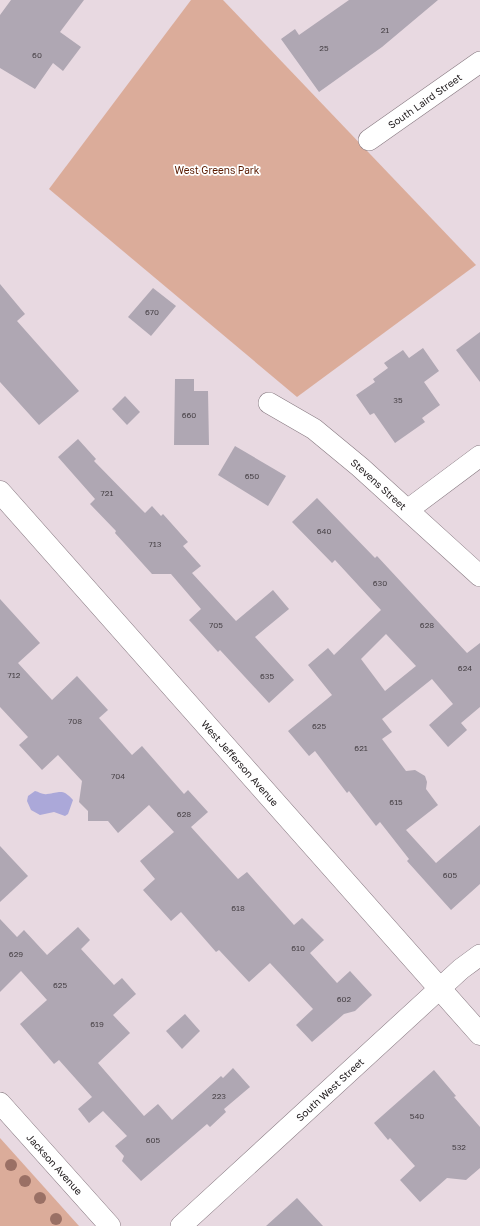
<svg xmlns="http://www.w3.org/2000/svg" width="480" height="1226" viewBox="0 0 480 1226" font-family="'Golos Text',sans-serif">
<rect width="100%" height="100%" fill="#e8d9e1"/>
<g fill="#dbac9a">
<path d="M 191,0 L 223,0 L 476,265 L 297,397 L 49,189 Z"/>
<path d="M 0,1138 L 79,1226 L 0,1226 Z"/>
</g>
<path fill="#aba8d9" d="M 35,791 C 39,792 43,795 47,794 C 60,793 62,788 73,800 L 68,814 L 65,816 L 54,812 L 40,815 L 31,810 L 27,801 L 28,796 Z"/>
<g fill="#afa7b3" fill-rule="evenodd">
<path d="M 11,0 L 84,0 L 60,32 L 81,47 L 63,71 L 53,63 L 35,89 L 0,68 L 0,15 Z"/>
<path d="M 349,0 L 438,0 L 382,47 L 319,92 L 281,39 L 295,29 L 299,35 Z"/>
<path d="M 0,284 L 25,314 L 17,321 L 79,391 L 39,425 L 0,382 Z"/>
<path d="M 153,288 L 176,306 L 151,336 L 128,317 Z"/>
<path d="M 480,332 L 480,382 L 456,350 Z"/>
<path d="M 423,348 L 439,371 L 424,382 L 440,405 L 422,418 L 425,422 L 395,443 L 374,413 L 370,415 L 356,395 L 375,382 L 373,379 L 388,368 L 384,363 L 403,350 L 409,358 Z"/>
<path d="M 175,379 L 194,379 L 194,391 L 208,391 L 209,445 L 174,445 Z"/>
<path d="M 125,396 L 140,412 L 127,425 L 112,409 Z"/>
<path d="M 78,439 L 96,459 L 94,461 L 141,509 L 145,513 L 152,506 L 161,516 L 163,514 L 188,542 L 183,546 L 201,566 L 192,573 L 236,621 L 273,590 L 289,609 L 255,637 L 294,680 L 269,703 L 220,650 L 218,652 L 189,620 L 201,609 L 171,574 L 152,574 L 115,533 L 116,531 L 90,504 L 95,499 L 58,457 Z"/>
<path d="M 235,446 L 286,476 L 268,506 L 218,475 Z"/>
<path d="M 317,498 L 375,558 L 377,556 L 467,653 L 480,643 L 480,707 L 461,723 L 467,730 L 448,747 L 429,725 L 453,704 L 432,679 L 382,719 L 392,732 L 382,739 L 406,771 L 415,770 L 425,776 L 427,782 L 426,789 L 438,805 L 406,830 L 436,863 L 480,825 L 480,884 L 451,910 L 407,861 L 409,859 L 380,822 L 376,826 L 349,791 L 347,793 L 315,751 L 309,756 L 288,731 L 332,695 L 308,665 L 328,648 L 334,655 L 381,610 L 335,560 L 332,563 L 292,522 ZM 386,634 L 416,666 L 385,691 L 361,659 Z"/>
<path d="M 0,599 L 40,643 L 18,663 L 52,700 L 77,676 L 108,710 L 99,718 L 132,755 L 142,746 L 184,794 L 188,790 L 208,812 L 191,827 L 238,879 L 247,872 L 294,925 L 302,918 L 324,940 L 310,953 L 337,983 L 350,971 L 372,995 L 355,1011 L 344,1014 L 312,1042 L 296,1025 L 313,1009 L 270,963 L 249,982 L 219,950 L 216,952 L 181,912 L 171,921 L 143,890 L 155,879 L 140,861 L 174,832 L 149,805 L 118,833 L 108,821 L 88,821 L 88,811 L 79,802 L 82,781 L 58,755 L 42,770 L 19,745 L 28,737 L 0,707 Z"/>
<path d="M 0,846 L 28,876 L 0,902 Z"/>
<path d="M 0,919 L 17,937 L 24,930 L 47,955 L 78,927 L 90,940 L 81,949 L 114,985 L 122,978 L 136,994 L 113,1015 L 130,1033 L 98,1063 L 144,1116 L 158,1104 L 172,1120 L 221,1076 L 223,1078 L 233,1068 L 250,1087 L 224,1109 L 226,1112 L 210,1127 L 207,1124 L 141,1181 L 122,1161 L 124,1156 L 115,1146 L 127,1136 L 103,1111 L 89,1123 L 78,1109 L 92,1097 L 59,1060 L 54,1064 L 20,1024 L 47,1000 L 21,971 L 0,992 Z"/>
<path d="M 185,1014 L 200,1031 L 182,1049 L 166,1031 Z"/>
<path d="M 434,1070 L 456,1096 L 454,1097 L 480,1127 L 480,1168 L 466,1180 L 447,1178 L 420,1202 L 400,1180 L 415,1166 L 390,1138 L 388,1140 L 374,1123 Z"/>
<path d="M 297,1198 L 323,1226 L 266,1226 Z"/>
</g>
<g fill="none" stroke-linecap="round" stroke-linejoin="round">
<g stroke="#877981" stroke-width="22">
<g id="minor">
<path id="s1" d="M 369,140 L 480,62"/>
<path id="s2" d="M 269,403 L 314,429 L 360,467 L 480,576"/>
<path d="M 409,509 L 480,456"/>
<path id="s3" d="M 0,1103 L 110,1226"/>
<path id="s4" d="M 181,1226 L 461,969 L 480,955"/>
</g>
</g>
<g stroke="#877981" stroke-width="23">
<g id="tertiary">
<path id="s5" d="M 0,492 L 480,1034"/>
</g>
</g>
<use href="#minor" stroke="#fff" stroke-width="21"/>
<use href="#tertiary" stroke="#fff" stroke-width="22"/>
</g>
<g fill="#9a7065">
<circle cx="11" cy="1165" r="6"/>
<circle cx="25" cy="1181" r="6"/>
<circle cx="40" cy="1198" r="6"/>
<circle cx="56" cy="1219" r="6"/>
</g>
<g text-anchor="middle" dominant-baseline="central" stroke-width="3.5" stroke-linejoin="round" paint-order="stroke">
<g font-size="8" fill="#494348">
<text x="385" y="30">21</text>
<text x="324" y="48">25</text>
<text x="37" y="55">60</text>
<text x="152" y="312">670</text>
<text x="398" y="400">35</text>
<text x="189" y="415">660</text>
<text x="252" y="476">650</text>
<text x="107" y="493">721</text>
<text x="324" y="531">640</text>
<text x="155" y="544">713</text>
<text x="380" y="583">630</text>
<text x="216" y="625">705</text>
<text x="427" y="625">628</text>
<text x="465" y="668">624</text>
<text x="14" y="675">712</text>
<text x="267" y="676">635</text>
<text x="75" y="721">708</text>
<text x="319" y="726">625</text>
<text x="361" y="748">621</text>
<text x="118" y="776">704</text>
<text x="396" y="802">615</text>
<text x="184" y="814">628</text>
<text x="450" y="875">605</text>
<text x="238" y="908">618</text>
<text x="298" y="948">610</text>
<text x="16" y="954">629</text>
<text x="60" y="985">625</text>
<text x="344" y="999">602</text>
<text x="97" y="1024">619</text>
<text x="219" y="1096">223</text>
<text x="417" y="1116">540</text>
<text x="153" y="1140">605</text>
<text x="459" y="1147">532</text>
</g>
<g font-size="10" fill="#272224" stroke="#fff">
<text stroke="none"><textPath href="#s1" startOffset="68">South Laird Street</textPath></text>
<text stroke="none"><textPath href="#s2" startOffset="137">Stevens Street</textPath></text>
<text stroke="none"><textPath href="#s5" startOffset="362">West Jefferson Avenue</textPath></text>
<text stroke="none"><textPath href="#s4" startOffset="202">South West Street</textPath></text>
<text stroke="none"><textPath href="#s3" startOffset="82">Jackson Avenue</textPath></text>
</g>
<g font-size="10" fill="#5a1b00" stroke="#fff">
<text x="217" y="170">West Greens Park</text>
</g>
</g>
</svg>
